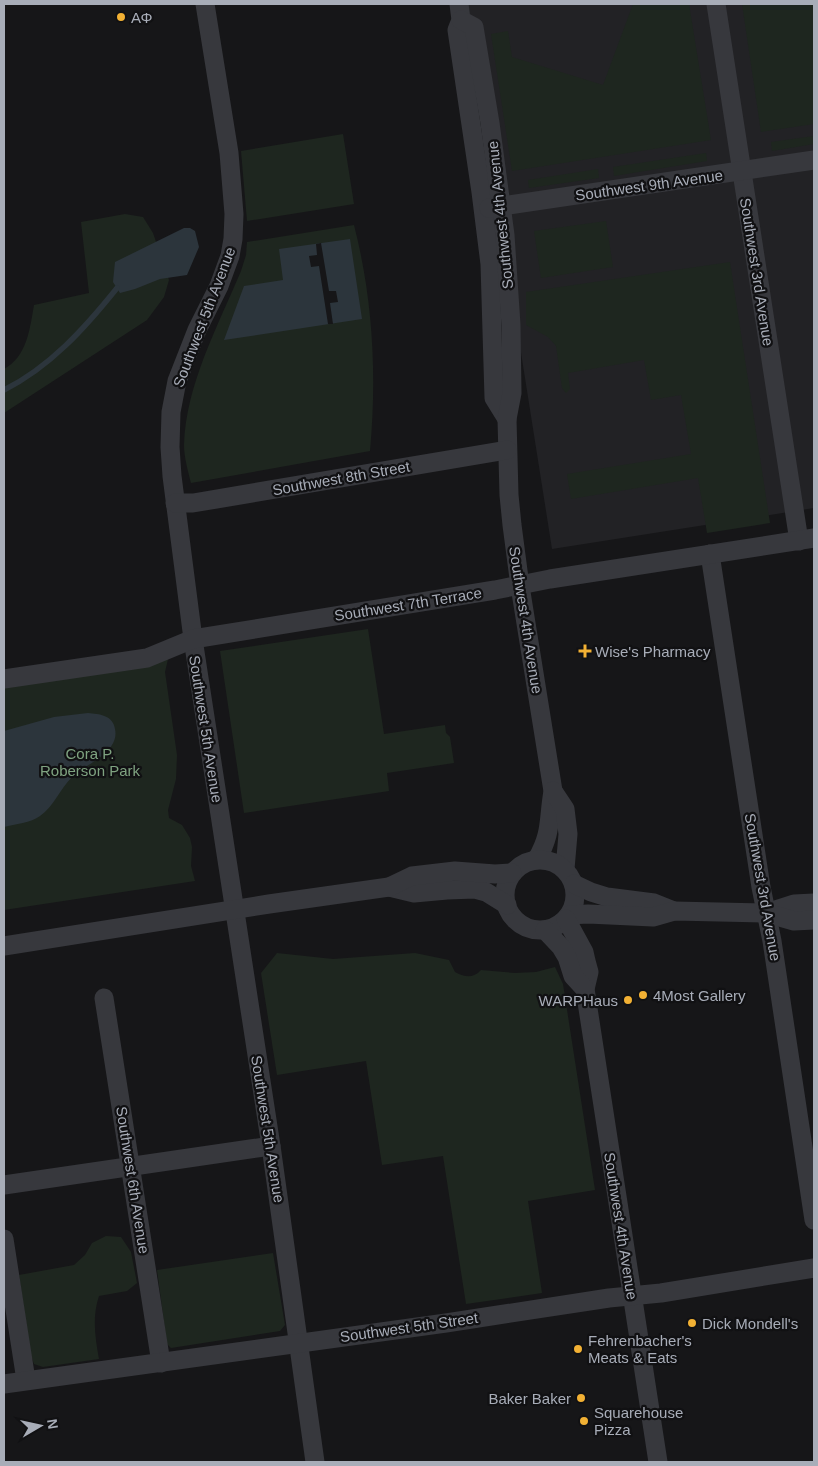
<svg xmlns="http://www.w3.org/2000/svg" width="818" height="1466" viewBox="0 0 818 1466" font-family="Helvetica,sans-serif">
<rect width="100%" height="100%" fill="#161618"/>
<path fill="#222225" d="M 466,4 L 814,4 L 814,508 L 552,549 Z"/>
<g fill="#1e261f">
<path d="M 633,4 L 689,4 L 711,140 L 512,171 L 491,34 L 508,31 L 512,57 L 603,85 Z"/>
<path d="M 742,4 L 814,4 L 814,124 L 761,132 Z"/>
<path d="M 343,134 L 354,204 L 247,221 L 241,151 Z"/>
<path d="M 814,136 L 814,144 L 772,151 L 771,142 Z"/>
<path d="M 706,153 L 707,161 L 614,176 L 613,167 Z"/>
<path d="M 598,169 L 599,178 L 529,188 L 528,180 Z"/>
<path d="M 125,214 L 143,217 L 153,233 L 169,280 L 164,297 L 147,320 L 4,413 L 4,369 C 27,357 30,328 34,305 L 89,293 L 81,222 Z"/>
<path d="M 606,221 L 613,267 L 541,278 L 534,231 Z"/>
<path d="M 354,225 C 373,299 377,375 370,451 L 191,483 C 188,471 184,457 184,445 C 186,384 218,326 241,271 L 246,255 L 247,242 Z"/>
<path d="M 730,262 L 770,523 L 707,533 L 698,478 L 571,499 L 567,474 L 691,454 L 681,395 L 651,400 L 644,360 L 568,373 L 570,389 L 566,393 L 562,388 L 556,346 L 548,337 L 526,325 L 526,292 Z"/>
<path d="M 368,629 L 384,734 L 445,725 L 446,733 L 450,737 L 454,763 L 387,773 L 389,791 L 244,813 L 220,651 Z"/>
<path d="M 169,655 L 165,672 L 177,755 L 176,779 L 168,810 L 169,818 L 182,825 L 190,838 L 192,847 L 191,866 L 195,881 L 4,910 L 4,687 Z"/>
<path d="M 277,953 L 333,959 L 415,953 L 449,960 L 455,972 C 464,977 473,979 481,970 L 515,973 L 536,972 L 555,967 L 563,984 L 595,1190 L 528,1201 L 542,1293 L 466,1304 L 443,1156 L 382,1165 L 366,1061 L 277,1075 L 261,973 Z"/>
<path d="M 106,1236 L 121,1237 L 131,1252 L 137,1283 L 127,1291 L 99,1296 C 92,1317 95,1337 99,1359 L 43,1367 L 34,1364 L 31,1355 L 19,1275 L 74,1265 L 85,1255 L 92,1243 Z"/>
<path d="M 273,1253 L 285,1325 L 280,1331 L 171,1348 L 167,1344 L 157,1270 Z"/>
</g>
<g fill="#2c353c">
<path d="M 184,228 L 190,228 L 195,231 L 199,247 L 187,275 L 160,279 L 135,289 L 120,293 L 113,282 L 115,262 Z"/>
<path d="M 350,239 L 362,319 L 224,340 L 244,286 L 283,280 L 279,249 Z"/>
<path d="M 88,713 C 99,714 113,715 115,729 C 120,753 85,764 72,777 C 60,789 54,806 40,816 C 31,823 15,824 4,827 L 4,731 L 54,717 Z"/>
</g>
<path fill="#161618" d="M 321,243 L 329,291 L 336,291 L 338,302 L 330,303 L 333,324 L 328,324 L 319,266 L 311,267 L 309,256 L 317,255 L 316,244 Z"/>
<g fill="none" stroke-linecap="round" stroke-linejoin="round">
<path stroke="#2c353c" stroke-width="5.5" d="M 4,390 C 50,367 85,328 117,288"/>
<g stroke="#37383d" stroke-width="19">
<path d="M 205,4 L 229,153 L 234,214 L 233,239 L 230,256 L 219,286 L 197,330 L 177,381 L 171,412 L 170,447 L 172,476 L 193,639 L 271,1146 L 315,1462"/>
<path d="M 459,4 L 461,20 L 457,30 L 481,192 L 490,264 L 494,398 L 507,419"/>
<path d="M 716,4 L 799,541"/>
<path d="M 461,20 L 474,27 L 490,123 L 505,235 L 511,325 L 512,393 L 507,419 L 509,495 L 512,525 L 520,586 L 553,791 C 548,820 552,833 537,859"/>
<path d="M 489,208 L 814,160"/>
<path d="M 175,503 L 193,503 L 507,450"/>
<path d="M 710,554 L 761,887 L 772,941 L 814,1220"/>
<path d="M 4,679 L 147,658 L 193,639 L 495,590 L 550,579 L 814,538"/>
<path d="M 553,791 L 565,809 L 568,834 L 565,869"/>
<circle cx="540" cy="895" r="35"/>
<path d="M 574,884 L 591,892 L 607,897 L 654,903 L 674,911"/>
<path d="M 389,887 L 414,893 L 447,890 L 475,889 L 486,892 L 507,905"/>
<path d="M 766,913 L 794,904 L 814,903"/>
<path d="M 569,915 L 588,914 L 653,917 L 674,911 L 766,913 L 794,921 L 814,920"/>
<path d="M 566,919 L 584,952 L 586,961 L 589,972 L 585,989 L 658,1462"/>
<path d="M 545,930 L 561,947 L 567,957 L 573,976 L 585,989"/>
<path d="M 4,946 L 269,904 L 389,887 L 412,876 L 455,871 L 495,874 L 512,873"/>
<path d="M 104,998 L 161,1363"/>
<path d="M 4,1185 L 271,1146"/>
<path d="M 4,1239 L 26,1380"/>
<path d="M 4,1384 L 446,1323 L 609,1298 L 661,1293 L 814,1268"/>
</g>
</g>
<g fill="#f2b134" stroke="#111113" stroke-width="2">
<circle cx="121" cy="17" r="5"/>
<path d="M582.5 643.5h5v5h5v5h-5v5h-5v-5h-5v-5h5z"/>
<circle cx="643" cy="995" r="5"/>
<circle cx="628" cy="1000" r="5"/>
<circle cx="692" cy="1323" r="5"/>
<circle cx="578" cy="1349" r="5"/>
<circle cx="581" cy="1398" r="5"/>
<circle cx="584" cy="1421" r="5"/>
</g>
<g text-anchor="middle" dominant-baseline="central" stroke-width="4.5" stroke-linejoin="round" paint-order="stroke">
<g font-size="15" fill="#a8adb8" stroke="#111113" text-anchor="start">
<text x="131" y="17">ΑΦ</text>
<text x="595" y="651">Wise's Pharmacy</text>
<text x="653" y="995">4Most Gallery</text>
<text x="618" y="1000" text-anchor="end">WARPHaus</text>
<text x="702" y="1323">Dick Mondell's</text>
<text x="588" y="1340">Fehrenbacher's<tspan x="588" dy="17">Meats &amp; Eats</tspan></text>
<text x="571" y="1398" text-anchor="end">Baker Baker</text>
<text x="594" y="1412">Squarehouse<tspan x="594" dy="17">Pizza</tspan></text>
</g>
<g font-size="15" fill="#a8adb8" stroke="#111113">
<text transform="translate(649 185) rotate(-8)">Southwest 9th Avenue</text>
<text transform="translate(500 215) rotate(-96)">Southwest 4th Avenue</text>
<text transform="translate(757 272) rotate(81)">Southwest 3rd Avenue</text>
<text transform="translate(204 317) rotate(-69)">Southwest 5th Avenue</text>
<text transform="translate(341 478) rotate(-10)">Southwest 8th Street</text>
<text transform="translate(408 604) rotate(-9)">Southwest 7th Terrace</text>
<text transform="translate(526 620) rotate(81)">Southwest 4th Avenue</text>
<text transform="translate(206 729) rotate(81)">Southwest 5th Avenue</text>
<text transform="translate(763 887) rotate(80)">Southwest 3rd Avenue</text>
<text transform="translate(268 1129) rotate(81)">Southwest 5th Avenue</text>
<text transform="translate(133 1180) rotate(81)">Southwest 6th Avenue</text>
<text transform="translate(621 1226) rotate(81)">Southwest 4th Avenue</text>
<text transform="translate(409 1327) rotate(-8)">Southwest 5th Street</text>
</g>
<g font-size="15" fill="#7fa381" stroke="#111113">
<text x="90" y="753">Cora P.<tspan x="90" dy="17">Roberson Park</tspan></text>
</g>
</g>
<rect width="818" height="1466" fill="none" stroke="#a8adb8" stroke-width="10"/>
<g transform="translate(40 1426) rotate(81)" stroke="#111113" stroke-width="4" paint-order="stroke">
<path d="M0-4L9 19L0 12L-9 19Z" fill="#a8adb8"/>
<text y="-8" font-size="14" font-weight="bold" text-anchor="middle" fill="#a8adb8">N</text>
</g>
</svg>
